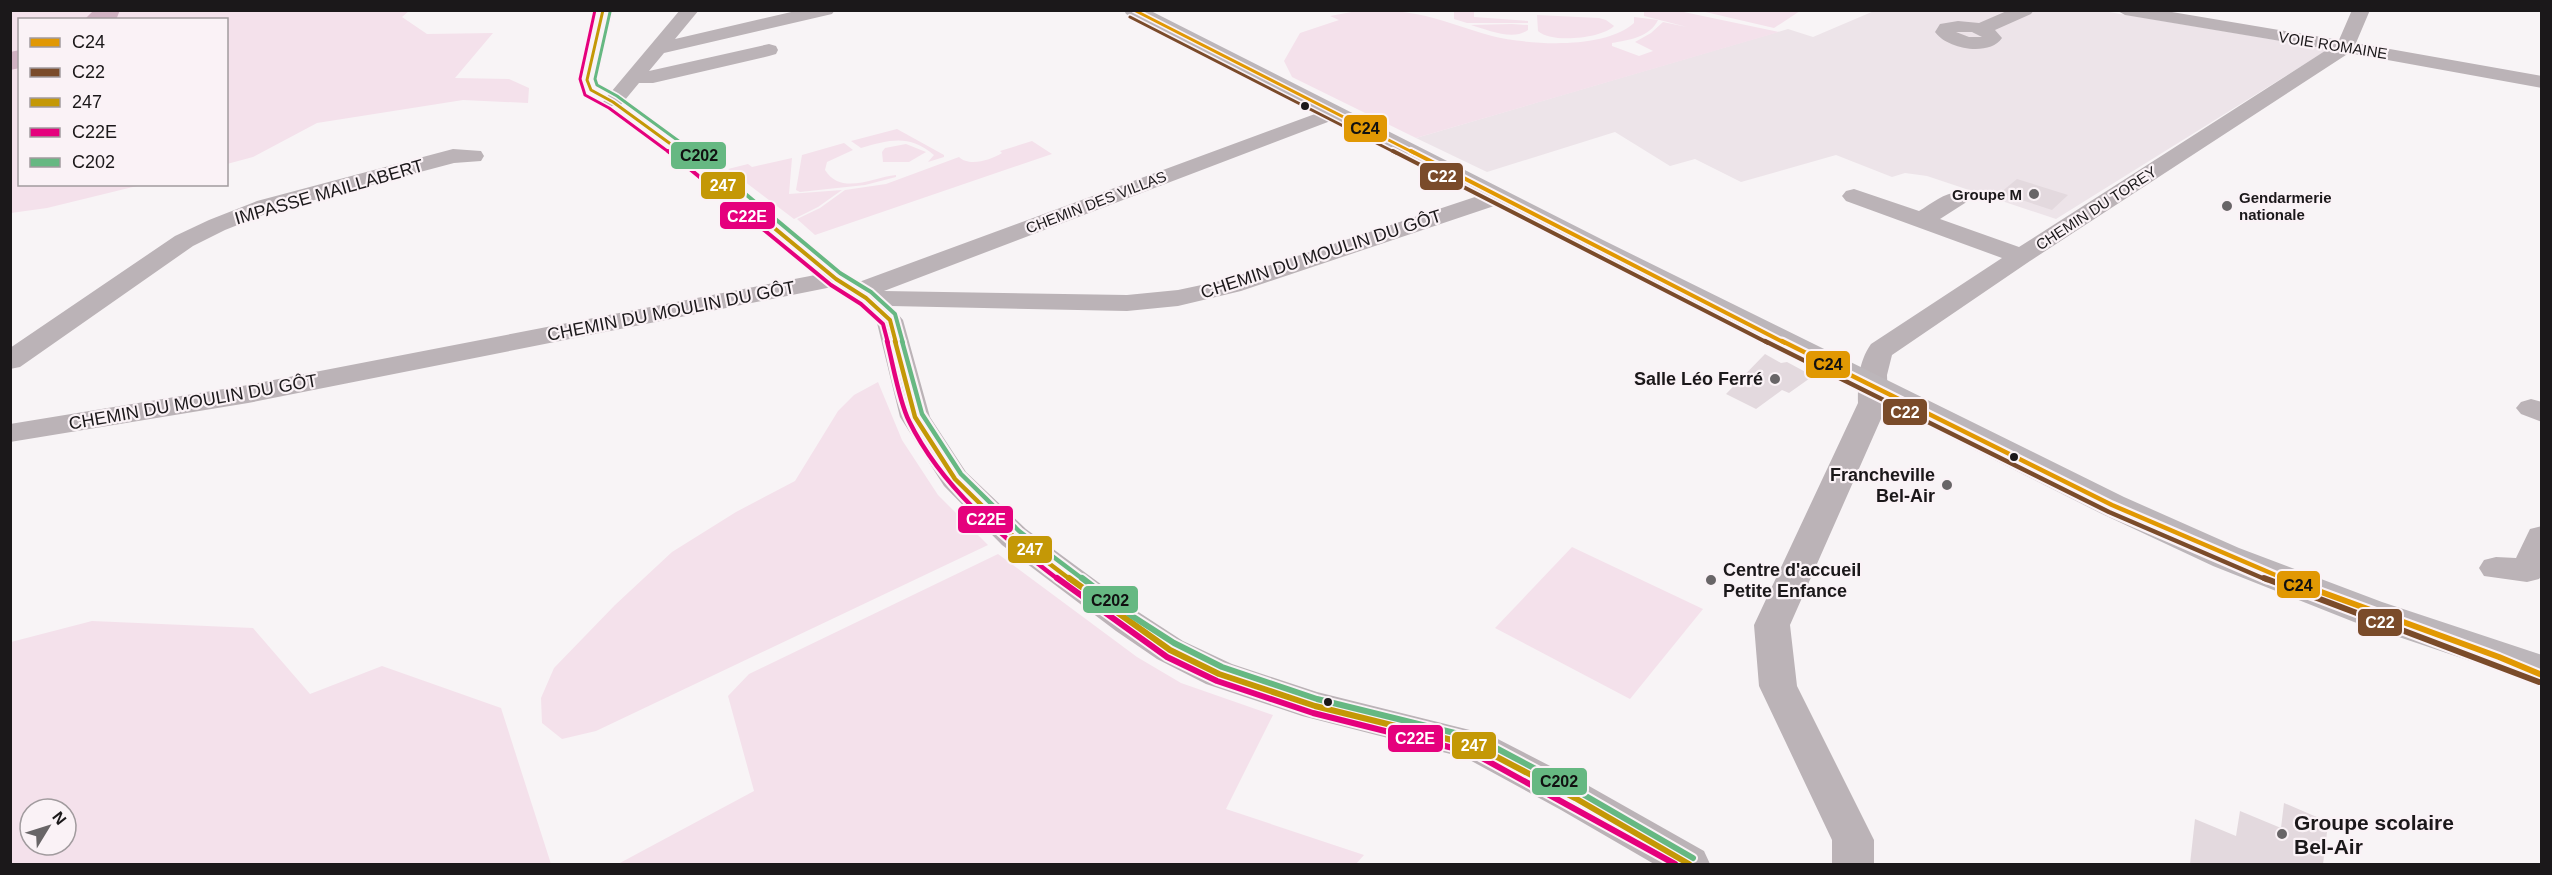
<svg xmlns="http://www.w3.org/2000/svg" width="2552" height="875" viewBox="0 0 2552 875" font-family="Arial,sans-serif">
<rect width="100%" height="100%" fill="#f8f4f6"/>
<path fill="#ede4e9" d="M 1874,11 L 2103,11 L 2329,49 L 2056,219 L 1927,176 L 1905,173 L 1892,177 L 1836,155 L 1741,182 L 1695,159 L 1670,166 L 1615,132 L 1487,172 L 1416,138 L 1788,29 L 1813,37 Z"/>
<g fill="#f4e1eb" fill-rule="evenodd">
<path d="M 10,11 L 409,11 L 402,17 L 427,34 L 493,33 L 455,78 L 509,79 L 529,88 L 528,103 L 463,100 L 317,123 L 253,157 L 227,164 L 226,20 L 20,20 L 20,184 L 141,185 L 47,208 L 11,213 Z"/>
<path d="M 1357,11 C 1377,10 1397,10 1416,14 C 1442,19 1466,29 1492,36 C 1529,45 1604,50 1634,23 L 1634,17 L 1658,20 C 1650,37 1629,40 1612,43 L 1612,46 L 1639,56 L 1653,51 L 1635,42 L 1651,33 L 1663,22 L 1687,27 L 1644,16 L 1644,11 L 1679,11 L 1779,32 L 1416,138 L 1292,77 L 1284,61 L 1300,33 L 1339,20 L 1330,16 Z"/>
<path d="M 1454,11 L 1474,11 L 1474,17 L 1528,21 L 1528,23 L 1467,23 L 1454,19 Z"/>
<path d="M 1701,11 L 1800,10 L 1800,11 L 1774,28 Z"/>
<path d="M 1537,15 L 1599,18 L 1606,20 L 1614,26 C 1603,38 1551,44 1538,31 Z"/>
<path d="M 1512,24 L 1528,25 L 1528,30 C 1513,41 1488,30 1471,25 Z"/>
<path d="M 897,129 L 944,155 L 944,157 L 928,162 L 934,155 C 909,134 890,140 861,148 L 851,141 Z"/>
<path d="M 1032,141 L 1052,154 L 815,235 L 797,219 L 820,208 L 845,190 L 886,184 L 959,157 C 969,167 991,160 1002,153 L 1000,151 Z"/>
<path d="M 844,143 L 853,150 L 827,162 L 825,170 C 841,196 874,177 896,175 L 896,177 L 865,185 L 800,192 L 796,190 L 802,155 Z"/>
<path d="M 906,144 L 926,152 L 909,162 L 883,162 L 882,152 L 885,148 Z"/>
<path d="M 792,158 L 789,194 L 842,190 L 818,207 L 794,219 L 728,169 L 748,164 L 752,167 Z"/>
<path d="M 878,382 L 902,440 L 938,495 L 988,545 L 596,731 L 562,739 L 542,723 L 541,698 L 554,668 L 615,605 L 672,552 L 736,512 L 795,481 L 838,411 L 854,395 Z"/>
<path d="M 1572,547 L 1703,609 L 1630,699 L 1495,628 Z"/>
<path d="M 998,554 L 1137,657 L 1181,683 L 1273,715 L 1226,809 L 1364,855 L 1356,864 L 618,864 L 754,791 L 728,696 L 749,674 Z"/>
<path d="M 92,621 L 253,628 L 310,694 L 382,666 L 501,708 L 551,864 L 11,864 L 11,642 ZM 30,809 L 66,809 L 66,845 L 30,845 Z"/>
</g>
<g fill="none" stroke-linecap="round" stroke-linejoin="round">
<g fill="#d1b2c3" fill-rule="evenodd">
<path d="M 120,10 L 116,20 L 84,20 L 94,10 Z"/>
<path d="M 20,50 L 20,68 L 10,70 L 10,52 Z"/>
</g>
</g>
<g fill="#e3d9de">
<path d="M 2017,179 L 2068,195 L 2052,210 L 2000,193 Z"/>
<path d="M 1765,354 L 1781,363 L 1787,362 L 1813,376 L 1789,393 L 1782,390 L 1756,409 L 1726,394 Z"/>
<path d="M 2284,803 L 2326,821 L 2328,824 L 2323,864 L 2190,864 L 2195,819 L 2236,836 L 2240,811 L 2281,828 Z"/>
</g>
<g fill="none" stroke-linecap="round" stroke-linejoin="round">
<g fill="#bbb3b7" fill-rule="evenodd">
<path d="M 680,10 L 699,10 L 675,39 L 800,10 L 835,10 L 832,14 L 664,53 L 649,71 L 769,44 L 776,46 L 778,50 L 776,54 L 769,56 L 653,83 L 639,83 L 620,106 L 606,106 L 603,102 L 606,98 Z"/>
<path d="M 2009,10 L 2034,10 L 2031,14 L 1995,30 L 2002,38 C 1989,57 1947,49 1935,32 L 1940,24 L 1958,21 L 1979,23 ZM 1956,32 L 1972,32 L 1982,37 L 1969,37 Z"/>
<path d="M 2116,10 L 2160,10 L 2339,40 L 2352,10 L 2370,10 L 2356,43 L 2542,76 L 2542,88 L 2349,53 L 2030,261 L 1892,355 L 1887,375 L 1888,403 L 1790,625 L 1797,686 L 1874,840 L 1874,864 L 1832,864 L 1832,840 L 1759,686 L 1754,625 L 1858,403 C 1858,381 1858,363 1871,344 L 2002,258 L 1846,201 L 1842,196 L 1846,191 L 1854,189 L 1919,211 C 1933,203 1948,189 1965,193 L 1969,198 L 1965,203 L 1940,219 L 2019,247 L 2328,49 L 2125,15 Z"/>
<path d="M 1334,107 L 1341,109 L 1344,113 L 1341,117 L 884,291 L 1127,295 L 1178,290 L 1225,280 L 1490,192 L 1498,190 L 1506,192 L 1510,197 L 1506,202 L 1241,291 L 1178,306 L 1127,311 L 891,306 L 903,320 L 930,417 L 966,472 L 1026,529 L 1140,613 L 1183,641 L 1232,664 L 1317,692 L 1490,735 L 1589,786 L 1704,851 L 1710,864 L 1654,864 L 1561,810 L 1466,758 L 1302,716 L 1206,684 L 1157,659 L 1116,631 L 1002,545 L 944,486 L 900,417 L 877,323 L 857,304 L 832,287 L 248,403 L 10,442 L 10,424 L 248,385 L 836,271 L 845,274 L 859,282 Z"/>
<path d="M 453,149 L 481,151 L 484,156 L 481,161 L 454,163 L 273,211 L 225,230 L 193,246 L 20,367 L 10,369 L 10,348 L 175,236 L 209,220 L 257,201 Z"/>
<path d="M 2531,399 L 2542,402 L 2542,422 L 2521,414 L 2516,408 L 2521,402 Z"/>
<path d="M 2542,526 L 2542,575 L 2539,579 L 2527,582 L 2484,576 L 2479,568 L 2484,560 L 2496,557 L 2516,558 L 2530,529 Z"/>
</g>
<path fill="#bcb6ba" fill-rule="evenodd" d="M 1124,10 L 1149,10 L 1603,240 L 2124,497 L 2239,548 L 2382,602 L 2542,655 L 2542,685 L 2354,622 L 2213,566 L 2100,513 L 1583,252 L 1126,14 Z"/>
<g stroke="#faf2f6" stroke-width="6">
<path id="bus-1-far3" d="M 1134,10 L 1414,153"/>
</g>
<g stroke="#faf2f6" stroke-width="8">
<path id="bus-1-far2" d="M 1411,151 L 1785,343"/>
</g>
<g stroke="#faf2f6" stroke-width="9">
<path id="bus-1-far1" d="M 1782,341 L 2112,505 L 2287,580"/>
</g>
<g stroke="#faf2f6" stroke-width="10">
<path id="bus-1" d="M 2283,578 L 2499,657 L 2542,675"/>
</g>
<g stroke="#faf2f6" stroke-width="6">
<path id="bus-2-far3" d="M 1130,17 L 1396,153"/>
</g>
<g stroke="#faf2f6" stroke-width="8">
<path id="bus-2-far2" d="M 1393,151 L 1768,343"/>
</g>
<g stroke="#faf2f6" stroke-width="9">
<path id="bus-2-far1" d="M 1765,341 L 2109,512 L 2267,580"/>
</g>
<g stroke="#faf2f6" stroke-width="10">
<path id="bus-2" d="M 2264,578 L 2539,682"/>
</g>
<g stroke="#faf2f6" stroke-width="6">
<path id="bus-3-far3" d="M 603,10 L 587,80 L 591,90 L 613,102 L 683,153"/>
</g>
<g stroke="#faf2f6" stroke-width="8">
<path id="bus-3-far2" d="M 681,151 L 836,279 L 866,298 L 890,320 L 896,343"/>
</g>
<g stroke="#faf2f6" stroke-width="9">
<path id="bus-3-far1" d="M 895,341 L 915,417 L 955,479 L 1014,537 L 1071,580"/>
</g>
<g stroke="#faf2f6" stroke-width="10">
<path id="bus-3" d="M 1069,578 L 1170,650 L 1219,674 L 1315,706 L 1476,746 L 1575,798 L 1689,864"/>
</g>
<g stroke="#faf2f6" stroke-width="6">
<path id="bus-4-far3" d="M 595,10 L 580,79 L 585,95 L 609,108 L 670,153"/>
</g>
<g stroke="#faf2f6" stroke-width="8">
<path id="bus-4-far2" d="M 668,151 L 831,285 L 861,304 L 883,324 L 888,343"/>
</g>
<g stroke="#faf2f6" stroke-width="9">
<path id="bus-4-far1" d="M 887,341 C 893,364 899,401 909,421 C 942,488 1001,536 1059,580"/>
</g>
<g stroke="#faf2f6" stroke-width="10">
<path id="bus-4" d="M 1057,578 L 1167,657 L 1217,681 L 1313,713 L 1473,753 L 1675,864"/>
</g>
<g stroke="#faf2f6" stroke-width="6">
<path id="bus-5-far3" d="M 610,12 L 595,79 L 597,85 L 617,96 L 695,153"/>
</g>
<g stroke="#faf2f6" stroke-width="8">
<path id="bus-5-far2" d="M 694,151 L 840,273 L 871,292 L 895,314 L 903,343"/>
</g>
<g stroke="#faf2f6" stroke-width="9">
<path id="bus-5-far1" d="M 902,341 L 922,414 L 961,474 L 1019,531 L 1084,580"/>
</g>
<g stroke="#faf2f6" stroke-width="10">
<path id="bus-5" d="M 1082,578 L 1132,616 L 1174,643 L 1222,667 L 1317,699 L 1479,739 L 1579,792 L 1693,858"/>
</g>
<use href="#bus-1-far3" stroke="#e19803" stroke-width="3"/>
<use href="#bus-1-far2" stroke="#e19803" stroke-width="4"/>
<use href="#bus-1-far1" stroke="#e19803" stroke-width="4.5"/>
<use href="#bus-1" stroke="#e19803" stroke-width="6"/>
<use href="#bus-2-far3" stroke="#7a4b2a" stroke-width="3"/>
<use href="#bus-2-far2" stroke="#7a4b2a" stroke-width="4"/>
<use href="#bus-2-far1" stroke="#7a4b2a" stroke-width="4.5"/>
<use href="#bus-2" stroke="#7a4b2a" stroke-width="6"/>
<use href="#bus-3-far3" stroke="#c49806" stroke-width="3"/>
<use href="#bus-3-far2" stroke="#c49806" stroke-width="4"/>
<use href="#bus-3-far1" stroke="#c49806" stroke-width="4.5"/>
<use href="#bus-3" stroke="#c49806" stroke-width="6"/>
<use href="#bus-4-far3" stroke="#e5007d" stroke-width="3"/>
<use href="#bus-4-far2" stroke="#e5007d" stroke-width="4"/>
<use href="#bus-4-far1" stroke="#e5007d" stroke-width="4.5"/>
<use href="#bus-4" stroke="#e5007d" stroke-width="6"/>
<use href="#bus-5-far3" stroke="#66b882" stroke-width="3"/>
<use href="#bus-5-far2" stroke="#66b882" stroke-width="4"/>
<use href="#bus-5-far1" stroke="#66b882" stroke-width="4.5"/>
<use href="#bus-5" stroke="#66b882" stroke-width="6"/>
</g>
<g fill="#1b181a" stroke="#faf2f6" stroke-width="2">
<circle cx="1305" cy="106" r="5"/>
<circle cx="2014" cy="457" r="5"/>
<circle cx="1328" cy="702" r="5"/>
</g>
<g fill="#686567" stroke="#faf2f6" stroke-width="2">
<circle cx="2034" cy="194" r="6"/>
<circle cx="2227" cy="206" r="6"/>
<circle cx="1775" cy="379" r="6"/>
<circle cx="1947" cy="485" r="6"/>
<circle cx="1711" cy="580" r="6"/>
<circle cx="2282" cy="834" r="6"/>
</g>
<g text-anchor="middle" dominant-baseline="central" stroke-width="4.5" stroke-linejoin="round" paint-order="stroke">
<g font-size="15" fill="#1b181a" stroke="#faf2f6">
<text transform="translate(2333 45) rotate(9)">VOIE ROMAINE</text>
<text transform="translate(1096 202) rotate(-21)">CHEMIN DES VILLAS</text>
<text transform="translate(2096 208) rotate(-33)">CHEMIN DU TOREY</text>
</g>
<g font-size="15" font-weight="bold" fill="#1b181a" stroke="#faf2f6" text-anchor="end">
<text x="2022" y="194">Groupe M</text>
<text x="2239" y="197" text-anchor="start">Gendarmerie<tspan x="2239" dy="17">nationale</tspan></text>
</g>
<g font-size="18" fill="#1b181a" stroke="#faf2f6">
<text transform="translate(329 192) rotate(-16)">IMPASSE MAILLABERT</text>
<text transform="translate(1321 254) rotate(-18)">CHEMIN DU MOULIN DU GÔT</text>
<text transform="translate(671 311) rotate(-11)">CHEMIN DU MOULIN DU GÔT</text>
<text transform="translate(193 402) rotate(-10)">CHEMIN DU MOULIN DU GÔT</text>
</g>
<g font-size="18" font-weight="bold" fill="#1b181a" stroke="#faf2f6" text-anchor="end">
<text x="1763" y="379">Salle Léo Ferré</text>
<text x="1935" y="475">Francheville<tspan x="1935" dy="21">Bel-Air</tspan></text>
<text x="1723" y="570" text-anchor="start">Centre d'accueil<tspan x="1723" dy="21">Petite Enfance</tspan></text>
</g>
<g font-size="21" font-weight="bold" fill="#1b181a" stroke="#faf2f6" text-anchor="start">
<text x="2294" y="822">Groupe scolaire<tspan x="2294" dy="24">Bel-Air</tspan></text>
</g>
</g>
<g stroke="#faf2f6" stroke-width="2">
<rect x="1343" y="114" width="45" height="29" rx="6" fill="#e19803"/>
<rect x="670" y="141" width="57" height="29" rx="6" fill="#66b882"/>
<rect x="1419" y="162" width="45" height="29" rx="6" fill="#7a4b2a"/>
<rect x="700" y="171" width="46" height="29" rx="6" fill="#c49806"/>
<rect x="719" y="201" width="57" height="29" rx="6" fill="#e5007d"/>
<rect x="1805" y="350" width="46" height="29" rx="6" fill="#e19803"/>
<rect x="1882" y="398" width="46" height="28" rx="6" fill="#7a4b2a"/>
<rect x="957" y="505" width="57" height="29" rx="6" fill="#e5007d"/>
<rect x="1007" y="535" width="46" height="29" rx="6" fill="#c49806"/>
<rect x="2276" y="570" width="45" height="29" rx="6" fill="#e19803"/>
<rect x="1082" y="585" width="57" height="29" rx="6" fill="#66b882"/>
<rect x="2357" y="608" width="46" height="29" rx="6" fill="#7a4b2a"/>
<rect x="1387" y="724" width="57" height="29" rx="6" fill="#e5007d"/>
<rect x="1451" y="731" width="46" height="29" rx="6" fill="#c49806"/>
<rect x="1531" y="767" width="57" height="29" rx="6" fill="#66b882"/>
</g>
<g font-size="16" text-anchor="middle" font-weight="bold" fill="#fff">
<text x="1442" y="182">C22</text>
<text x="723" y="191">247</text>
<text x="747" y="222">C22E</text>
<text x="1905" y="418">C22</text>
<text x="986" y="525">C22E</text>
<text x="1030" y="555">247</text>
<text x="2380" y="628">C22</text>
<text x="1415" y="744">C22E</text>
<text x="1474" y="751">247</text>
</g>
<g font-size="16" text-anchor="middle" font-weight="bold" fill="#111">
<text x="1365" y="134">C24</text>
<text x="699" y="161">C202</text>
<text x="1828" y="370">C24</text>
<text x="2298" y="591">C24</text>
<text x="1110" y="606">C202</text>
<text x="1559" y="787">C202</text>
</g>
<rect width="2552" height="875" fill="none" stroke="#1b181a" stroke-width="24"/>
<rect x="18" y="18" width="210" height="168" fill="#faf2f6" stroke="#a19b9e" stroke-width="1.5"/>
<rect x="30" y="38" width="30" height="9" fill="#e19803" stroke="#a19b9e" stroke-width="1.5"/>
<text x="72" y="48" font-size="18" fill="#1b181a">C24</text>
<rect x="30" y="68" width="30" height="9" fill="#7a4b2a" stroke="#a19b9e" stroke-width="1.5"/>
<text x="72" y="78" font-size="18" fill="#1b181a">C22</text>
<rect x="30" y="98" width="30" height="9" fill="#c49806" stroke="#a19b9e" stroke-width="1.5"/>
<text x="72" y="108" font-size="18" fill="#1b181a">247</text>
<rect x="30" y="128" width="30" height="9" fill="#e5007d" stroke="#a19b9e" stroke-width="1.5"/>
<text x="72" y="138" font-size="18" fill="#1b181a">C22E</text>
<rect x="30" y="158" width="30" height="9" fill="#66b882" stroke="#a19b9e" stroke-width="1.5"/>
<text x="72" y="168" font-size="18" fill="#1b181a">C202</text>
<g transform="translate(48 827) rotate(52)"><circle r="28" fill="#faf2f6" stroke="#a19b9e" stroke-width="1.5"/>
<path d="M0-4.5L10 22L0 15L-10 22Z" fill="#686567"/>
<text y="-9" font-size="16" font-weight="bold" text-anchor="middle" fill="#1b181a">N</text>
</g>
</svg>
